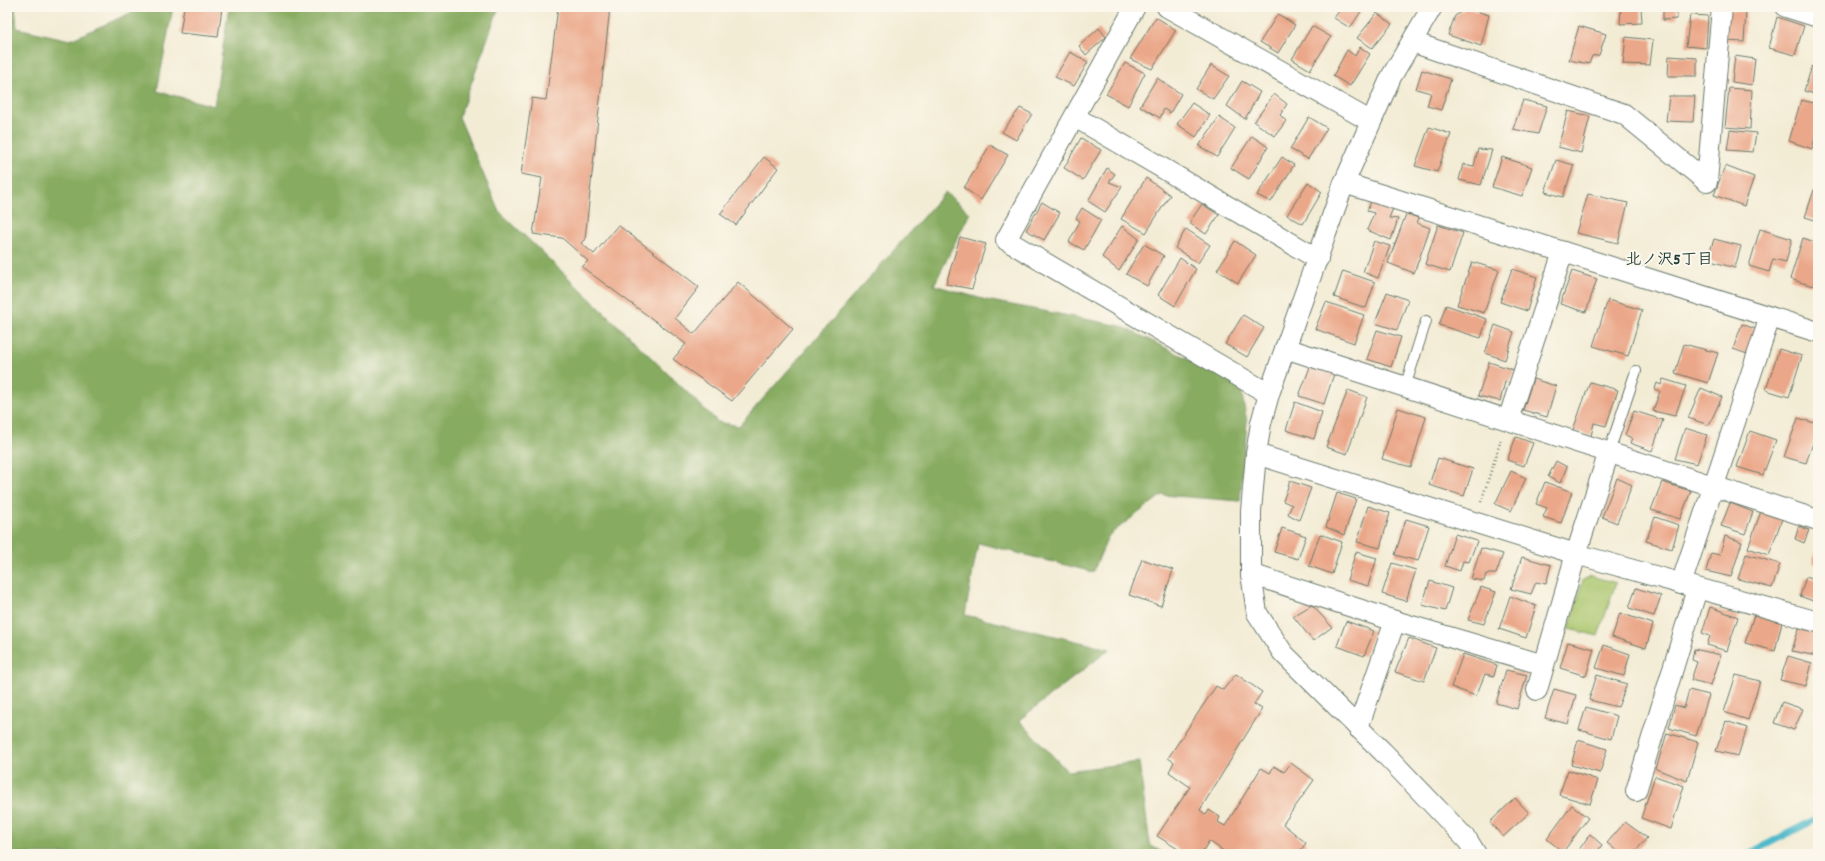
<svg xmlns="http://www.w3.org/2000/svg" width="1825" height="861" viewBox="0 0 1825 861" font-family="Dekko,'Klee One',sans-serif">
<rect width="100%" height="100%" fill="#fbf7ec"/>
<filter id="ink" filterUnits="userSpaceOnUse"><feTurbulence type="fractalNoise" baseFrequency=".025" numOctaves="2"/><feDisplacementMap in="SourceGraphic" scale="8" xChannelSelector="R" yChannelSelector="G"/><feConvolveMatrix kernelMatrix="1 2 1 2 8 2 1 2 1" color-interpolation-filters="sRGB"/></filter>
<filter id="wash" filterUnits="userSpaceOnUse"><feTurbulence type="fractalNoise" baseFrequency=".012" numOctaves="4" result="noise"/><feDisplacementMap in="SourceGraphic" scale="16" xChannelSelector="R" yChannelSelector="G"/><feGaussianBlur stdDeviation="0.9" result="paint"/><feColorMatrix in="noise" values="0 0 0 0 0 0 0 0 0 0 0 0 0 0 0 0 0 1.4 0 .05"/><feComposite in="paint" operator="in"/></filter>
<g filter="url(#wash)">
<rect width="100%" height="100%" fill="#f3ecd5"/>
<path fill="#aac66d" stroke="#648250" d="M 1591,576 L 1616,583 L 1598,636 L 1569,629 L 1583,580 Z"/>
<path fill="#87ab60" stroke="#53744a" d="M 7,7 L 15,7 L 17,28 L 70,40 L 144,7 L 173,7 L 157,91 L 214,106 L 229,7 L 499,7 L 459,117 L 499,211 L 718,422 L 739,426 L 945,192 L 970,213 L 934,285 L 986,300 L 1121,326 L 1240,384 L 1247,422 L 1240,501 L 1162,495 L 1109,535 L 1093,572 L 978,543 L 965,615 L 1110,649 L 1019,720 L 1067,771 L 1139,762 L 1150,845 L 1165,854 L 7,854 Z"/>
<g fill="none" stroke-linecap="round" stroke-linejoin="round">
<path stroke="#4fb9cb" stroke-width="7" d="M 1748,854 L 1818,818"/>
</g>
<g id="blocks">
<g fill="#eba789">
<path d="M 184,7 L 222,8 L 218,37 L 180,33 Z"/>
<path d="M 558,7 L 610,7 L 585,239 L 581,243 L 594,254 L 618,225 L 699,287 L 675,318 L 694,334 L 738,282 L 793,329 L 732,401 L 673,359 L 686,344 L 582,267 L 588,261 L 562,238 L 533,234 L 542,178 L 521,174 L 532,98 L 546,100 Z"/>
<path d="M 1299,7 L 1311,7 L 1308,12 Z"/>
<path d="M 1342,7 L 1364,7 L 1350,28 L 1334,18 Z"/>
<path d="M 1621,7 L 1641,7 L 1642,23 L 1620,24 Z"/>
<path d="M 1663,7 L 1677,7 L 1677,19 L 1663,20 Z"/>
<path d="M 1466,8 L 1489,15 L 1481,46 L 1448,35 L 1455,16 Z"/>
<path d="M 1728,10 L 1746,11 L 1744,42 L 1725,41 Z"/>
<path d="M 1377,13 L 1392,24 L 1372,48 L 1357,38 Z"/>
<path d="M 1278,14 L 1295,25 L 1278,53 L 1260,42 Z"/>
<path d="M 1690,15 L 1708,16 L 1706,48 L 1686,46 Z"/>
<path d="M 1156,17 L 1176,30 L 1152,69 L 1130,59 Z"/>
<path d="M 1777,17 L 1804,26 L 1795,55 L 1769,48 Z"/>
<path d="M 1312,26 L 1331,37 L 1310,70 L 1292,59 Z"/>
<path d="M 1579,26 L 1606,34 L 1599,55 L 1592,56 L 1589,64 L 1569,60 Z"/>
<path d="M 1099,28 L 1106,37 L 1086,55 L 1079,46 Z"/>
<path d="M 1626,37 L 1653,40 L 1650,65 L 1623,64 Z"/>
<path d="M 1360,47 L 1370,54 L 1350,86 L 1333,76 L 1347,50 L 1355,56 Z"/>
<path d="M 1070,52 L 1088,62 L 1074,86 L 1055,77 Z"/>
<path d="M 1669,56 L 1697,58 L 1697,76 L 1668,76 Z"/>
<path d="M 1735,56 L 1755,59 L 1752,85 L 1732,82 Z"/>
<path d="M 1125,63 L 1145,73 L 1128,106 L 1106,94 Z"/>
<path d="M 1211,65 L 1229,76 L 1213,99 L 1196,89 Z"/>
<path d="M 1812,66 L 1818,67 L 1818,95 L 1804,91 Z"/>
<path d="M 1422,70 L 1451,79 L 1441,110 L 1427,106 L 1431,93 L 1416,89 Z"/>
<path d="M 1157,78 L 1181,94 L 1170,113 L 1164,109 L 1160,118 L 1140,106 Z"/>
<path d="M 1242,81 L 1260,92 L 1245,119 L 1227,106 Z"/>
<path d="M 1729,88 L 1752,90 L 1750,129 L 1725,127 Z"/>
<path d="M 1274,94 L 1287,104 L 1280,115 L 1286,121 L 1275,136 L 1254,122 Z"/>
<path d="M 1669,96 L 1695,96 L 1693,122 L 1666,121 Z"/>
<path d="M 1523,100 L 1547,106 L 1538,134 L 1513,129 Z"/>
<path d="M 1801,100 L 1818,104 L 1818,126 L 1812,149 L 1789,141 Z"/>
<path d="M 1192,103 L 1210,115 L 1196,137 L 1177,124 Z"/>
<path d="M 1020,108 L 1032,114 L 1016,140 L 1002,132 Z"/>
<path d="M 1568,111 L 1590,116 L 1581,153 L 1558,147 Z"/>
<path d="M 1219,117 L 1235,128 L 1217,157 L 1199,146 Z"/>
<path d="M 1309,117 L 1327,128 L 1308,159 L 1290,149 Z"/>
<path d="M 1429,127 L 1451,134 L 1437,172 L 1415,166 Z"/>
<path d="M 1730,130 L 1756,133 L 1753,152 L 1727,150 Z"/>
<path d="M 1252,136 L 1268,147 L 1249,179 L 1231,168 Z"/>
<path d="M 1081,138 L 1101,150 L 1083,180 L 1064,168 Z"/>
<path d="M 990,145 L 1008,155 L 981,200 L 964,188 Z"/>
<path d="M 1478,149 L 1492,150 L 1481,185 L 1459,180 L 1463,164 L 1474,166 Z"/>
<path d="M 764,157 L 778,168 L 736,225 L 720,214 Z"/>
<path d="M 1282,157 L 1294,165 L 1271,202 L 1257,195 Z"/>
<path d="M 1502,157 L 1532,167 L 1522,196 L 1492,187 Z"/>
<path d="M 1556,160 L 1574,165 L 1563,197 L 1545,192 Z"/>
<path d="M 1725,166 L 1754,177 L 1744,206 L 1714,195 Z"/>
<path d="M 1107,168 L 1115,174 L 1109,182 L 1122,187 L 1105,212 L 1088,201 Z"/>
<path d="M 1146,178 L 1170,195 L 1146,233 L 1121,219 Z"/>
<path d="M 1308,182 L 1322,192 L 1303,224 L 1287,215 Z"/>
<path d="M 1814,190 L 1818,191 L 1818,221 L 1805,217 Z"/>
<path d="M 1588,194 L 1628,203 L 1618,243 L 1576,233 Z"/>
<path d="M 1372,199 L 1394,206 L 1389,218 L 1398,219 L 1391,240 L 1367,230 L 1374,213 L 1367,211 Z"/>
<path d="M 1042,202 L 1060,213 L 1044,240 L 1026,230 Z"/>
<path d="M 1202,204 L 1219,215 L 1206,234 L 1189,223 Z"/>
<path d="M 1082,208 L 1101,220 L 1084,250 L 1069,242 L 1080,221 L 1076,218 Z"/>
<path d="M 1406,214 L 1419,218 L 1417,223 L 1430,228 L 1414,273 L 1388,263 Z"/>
<path d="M 1438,225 L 1463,233 L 1450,272 L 1425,264 Z"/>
<path d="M 1122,226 L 1139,239 L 1119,271 L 1102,257 Z"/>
<path d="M 1186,229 L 1210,245 L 1198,263 L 1175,248 Z"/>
<path d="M 1760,229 L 1792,239 L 1786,262 L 1773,259 L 1769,272 L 1749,266 Z"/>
<path d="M 960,237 L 986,244 L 972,289 L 946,284 Z"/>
<path d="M 1803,238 L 1818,243 L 1818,270 L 1813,286 L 1790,279 Z"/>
<path d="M 1714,239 L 1741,246 L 1735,268 L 1707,260 Z"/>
<path d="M 1235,241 L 1256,255 L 1238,283 L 1217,270 Z"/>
<path d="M 1374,241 L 1390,246 L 1378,278 L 1363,272 Z"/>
<path d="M 1144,244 L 1164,256 L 1147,286 L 1126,274 Z"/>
<path d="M 1180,258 L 1196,269 L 1175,306 L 1158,295 Z"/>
<path d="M 1472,262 L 1499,270 L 1484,313 L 1457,305 Z"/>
<path d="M 1512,269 L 1537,277 L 1527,311 L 1500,302 Z"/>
<path d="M 1343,271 L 1375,282 L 1366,308 L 1334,297 Z"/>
<path d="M 1572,271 L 1597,279 L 1586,312 L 1560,304 Z"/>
<path d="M 1387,292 L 1408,300 L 1397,330 L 1375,323 Z"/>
<path d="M 1608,300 L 1642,310 L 1628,356 L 1593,346 Z"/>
<path d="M 1326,302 L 1364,315 L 1354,343 L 1315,329 Z"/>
<path d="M 1446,305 L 1487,319 L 1481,338 L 1439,325 Z"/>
<path d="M 1243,315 L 1264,328 L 1247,357 L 1225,344 Z"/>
<path d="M 1742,324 L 1758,330 L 1750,355 L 1733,349 Z"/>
<path d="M 1495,325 L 1514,332 L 1505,360 L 1485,353 Z"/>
<path d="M 1377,330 L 1401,337 L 1391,367 L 1367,359 Z"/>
<path d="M 1684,344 L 1718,353 L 1708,383 L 1675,373 Z"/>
<path d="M 1779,349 L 1802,356 L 1789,397 L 1766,390 Z"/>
<path d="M 1489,362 L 1514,370 L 1510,383 L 1505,382 L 1500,401 L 1478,396 Z"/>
<path d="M 1310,367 L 1334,374 L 1324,404 L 1299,396 Z"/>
<path d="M 1533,379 L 1556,386 L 1547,417 L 1523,410 Z"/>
<path d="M 1663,379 L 1686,386 L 1675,416 L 1653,411 L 1660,391 L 1655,389 L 1657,383 L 1661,385 Z"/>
<path d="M 1590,382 L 1618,390 L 1606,426 L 1594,423 L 1591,436 L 1573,430 Z"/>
<path d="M 1701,388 L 1722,397 L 1709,425 L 1688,418 Z"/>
<path d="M 1348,390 L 1367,397 L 1347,454 L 1326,447 Z"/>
<path d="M 1295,402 L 1322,412 L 1314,439 L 1286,430 Z"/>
<path d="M 1398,408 L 1426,417 L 1411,467 L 1382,459 Z"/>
<path d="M 1634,411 L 1663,420 L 1652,451 L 1630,443 L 1632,438 L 1625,435 Z"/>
<path d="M 1798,418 L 1818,424 L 1818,429 L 1806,463 L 1784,457 Z"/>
<path d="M 1685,428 L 1707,435 L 1697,464 L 1675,459 Z"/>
<path d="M 1750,431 L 1776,440 L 1763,475 L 1737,467 Z"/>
<path d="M 1516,437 L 1533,443 L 1524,466 L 1507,460 Z"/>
<path d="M 1438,458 L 1473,469 L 1464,496 L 1429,485 Z"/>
<path d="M 1556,461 L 1567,467 L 1560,483 L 1548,477 Z"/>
<path d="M 1511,471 L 1526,478 L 1511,511 L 1495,504 Z"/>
<path d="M 1617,478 L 1632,485 L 1617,523 L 1602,517 Z"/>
<path d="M 1290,481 L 1311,488 L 1299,520 L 1288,514 L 1292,505 L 1283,501 Z"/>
<path d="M 1545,482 L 1572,492 L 1561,523 L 1543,517 L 1547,508 L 1536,504 Z"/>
<path d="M 1662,482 L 1691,491 L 1680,519 L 1651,510 Z"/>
<path d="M 1818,483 L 1818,494 L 1814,493 Z"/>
<path d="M 1337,493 L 1356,499 L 1344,535 L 1326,527 Z"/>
<path d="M 1730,503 L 1753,512 L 1745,534 L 1721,526 Z"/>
<path d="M 1368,506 L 1390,513 L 1380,548 L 1357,542 Z"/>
<path d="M 1761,511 L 1782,519 L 1769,555 L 1748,548 Z"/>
<path d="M 1655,517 L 1679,525 L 1672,549 L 1646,541 Z"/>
<path d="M 1406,519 L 1429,526 L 1418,561 L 1395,555 Z"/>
<path d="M 1799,526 L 1809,530 L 1804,543 L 1795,539 Z"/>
<path d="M 1282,528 L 1306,536 L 1298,559 L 1274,552 Z"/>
<path d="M 1320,534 L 1342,542 L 1332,574 L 1309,566 Z"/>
<path d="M 1455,534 L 1477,541 L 1469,562 L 1463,561 L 1460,571 L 1445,566 Z"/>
<path d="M 1725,536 L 1742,542 L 1731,577 L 1706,571 L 1711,553 L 1720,555 Z"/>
<path d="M 1818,547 L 1818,565 L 1812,563 Z"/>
<path d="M 1481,548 L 1503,554 L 1496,574 L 1486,574 L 1484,581 L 1471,579 Z"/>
<path d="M 1356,552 L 1377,558 L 1368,586 L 1347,580 Z"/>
<path d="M 1746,554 L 1780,564 L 1772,588 L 1738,579 Z"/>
<path d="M 1522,557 L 1551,565 L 1546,584 L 1536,582 L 1531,594 L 1511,589 Z"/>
<path d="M 1142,559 L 1173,570 L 1161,606 L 1129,595 Z"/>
<path d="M 1392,563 L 1416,570 L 1406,601 L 1382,594 Z"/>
<path d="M 1806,577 L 1818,581 L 1818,603 L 1800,596 Z"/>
<path d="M 1430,581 L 1452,588 L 1445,611 L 1422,605 Z"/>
<path d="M 1481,587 L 1496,592 L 1484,624 L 1468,620 Z"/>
<path d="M 1636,588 L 1661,596 L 1654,616 L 1629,608 Z"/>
<path d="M 1510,596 L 1536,606 L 1526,638 L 1499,629 Z"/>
<path d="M 1312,605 L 1332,627 L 1313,641 L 1293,616 Z"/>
<path d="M 1710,607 L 1738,617 L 1727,651 L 1707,645 L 1710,636 L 1702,633 Z"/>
<path d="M 1620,613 L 1653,624 L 1646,648 L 1612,637 Z"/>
<path d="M 1754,615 L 1782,622 L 1775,651 L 1745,643 Z"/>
<path d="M 1346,621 L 1374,631 L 1364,656 L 1337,646 Z"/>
<path d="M 1799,628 L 1818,633 L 1817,656 L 1792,651 Z"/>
<path d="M 1409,638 L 1436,648 L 1424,681 L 1395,672 Z"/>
<path d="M 1568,642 L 1594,649 L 1586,676 L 1560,668 Z"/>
<path d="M 1604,645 L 1630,654 L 1624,676 L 1596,668 Z"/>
<path d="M 1694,649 L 1721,655 L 1711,685 L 1691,680 L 1697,662 L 1692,660 Z"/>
<path d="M 1463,654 L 1497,665 L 1494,676 L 1485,674 L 1476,696 L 1451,687 Z"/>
<path d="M 1788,656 L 1812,663 L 1806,686 L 1780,680 Z"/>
<path d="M 1506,670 L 1527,675 L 1517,709 L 1496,703 Z"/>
<path d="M 1236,674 L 1262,692 L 1254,704 L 1262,709 L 1200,810 L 1206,815 L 1209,810 L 1220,817 L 1218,822 L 1225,826 L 1261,768 L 1270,773 L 1274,766 L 1284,772 L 1291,763 L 1314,780 L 1283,824 L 1306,843 L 1298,854 L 1228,854 L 1209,841 L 1201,854 L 1186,854 L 1157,836 L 1190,787 L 1169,772 L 1174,762 L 1168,758 L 1216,686 L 1223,690 Z"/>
<path d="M 1597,675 L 1627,684 L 1618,707 L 1589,700 Z"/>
<path d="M 1736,675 L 1760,681 L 1748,720 L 1724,712 Z"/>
<path d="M 1554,689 L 1576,695 L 1568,724 L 1545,718 Z"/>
<path d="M 1689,690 L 1709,695 L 1696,736 L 1669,728 L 1675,705 L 1684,708 Z"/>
<path d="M 1782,702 L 1803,709 L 1794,730 L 1774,723 Z"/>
<path d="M 1586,707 L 1617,716 L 1611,739 L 1579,730 Z"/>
<path d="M 1726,721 L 1747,728 L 1738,756 L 1716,751 Z"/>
<path d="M 1667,733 L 1698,742 L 1687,781 L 1656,769 Z"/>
<path d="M 1578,740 L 1607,749 L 1600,773 L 1571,765 Z"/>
<path d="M 1568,770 L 1598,780 L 1590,804 L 1559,795 Z"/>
<path d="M 1655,776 L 1684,786 L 1671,829 L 1641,818 Z"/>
<path d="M 1515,798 L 1529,813 L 1503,837 L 1490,822 Z"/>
<path d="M 1572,805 L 1588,818 L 1563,852 L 1547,839 Z"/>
<path d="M 1625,822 L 1647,838 L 1633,854 L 1621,854 L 1607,843 Z"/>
<path d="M 1590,834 L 1602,845 L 1599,849 L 1604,854 L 1576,854 Z"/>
</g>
</g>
</g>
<g filter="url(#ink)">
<use href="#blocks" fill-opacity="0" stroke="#697a6c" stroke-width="1"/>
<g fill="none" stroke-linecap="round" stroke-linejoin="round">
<g stroke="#697a6c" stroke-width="12">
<g id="lane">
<path d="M 1405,387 L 1426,321"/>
<path d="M 1609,452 L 1636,371"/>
</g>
</g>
<g stroke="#697a6c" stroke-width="22">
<g id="street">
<path d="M 1135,7 L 1006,240 L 1269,394"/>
<path d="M 1167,7 L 1370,121"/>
<path d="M 1432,7 L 1391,77 L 1344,183 L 1269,394 L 1261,423 L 1256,454 L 1251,511 L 1251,574 L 1257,613 L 1283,653 L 1383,752 L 1468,841 L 1476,854"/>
<path d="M 1786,7 L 1818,17"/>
<path d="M 1412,42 L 1624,114 L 1707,182 L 1722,7"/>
<path d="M 1075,117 L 1318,259"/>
<path d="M 1344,183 L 1818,332"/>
<path d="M 1285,348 L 1818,520"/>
<path d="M 1508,420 L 1563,252"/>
<path d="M 1256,454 L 1576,554 L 1818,622"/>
<path d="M 1251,574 L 1395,621 L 1544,665"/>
<path d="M 1681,584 L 1770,317"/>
<path d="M 1537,690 L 1576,554 L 1609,452"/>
<path d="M 1358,728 L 1395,621"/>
<path d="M 1636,791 L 1697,589"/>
</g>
</g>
<path stroke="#697a6c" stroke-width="2.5" stroke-dasharray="1 3" stroke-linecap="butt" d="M 1481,502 L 1501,440"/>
<use href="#lane" stroke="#fff" stroke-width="10"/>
<use href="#street" stroke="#fff" stroke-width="20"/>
</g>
</g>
<g text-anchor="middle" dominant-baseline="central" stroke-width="4" stroke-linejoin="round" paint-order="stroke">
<g font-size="16" font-weight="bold" fill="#1f3d34" stroke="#fbf7ec">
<text x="1669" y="260">北ノ沢5丁目</text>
</g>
</g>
<rect width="1825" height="861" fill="none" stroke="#fbf7ec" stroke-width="24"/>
</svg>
